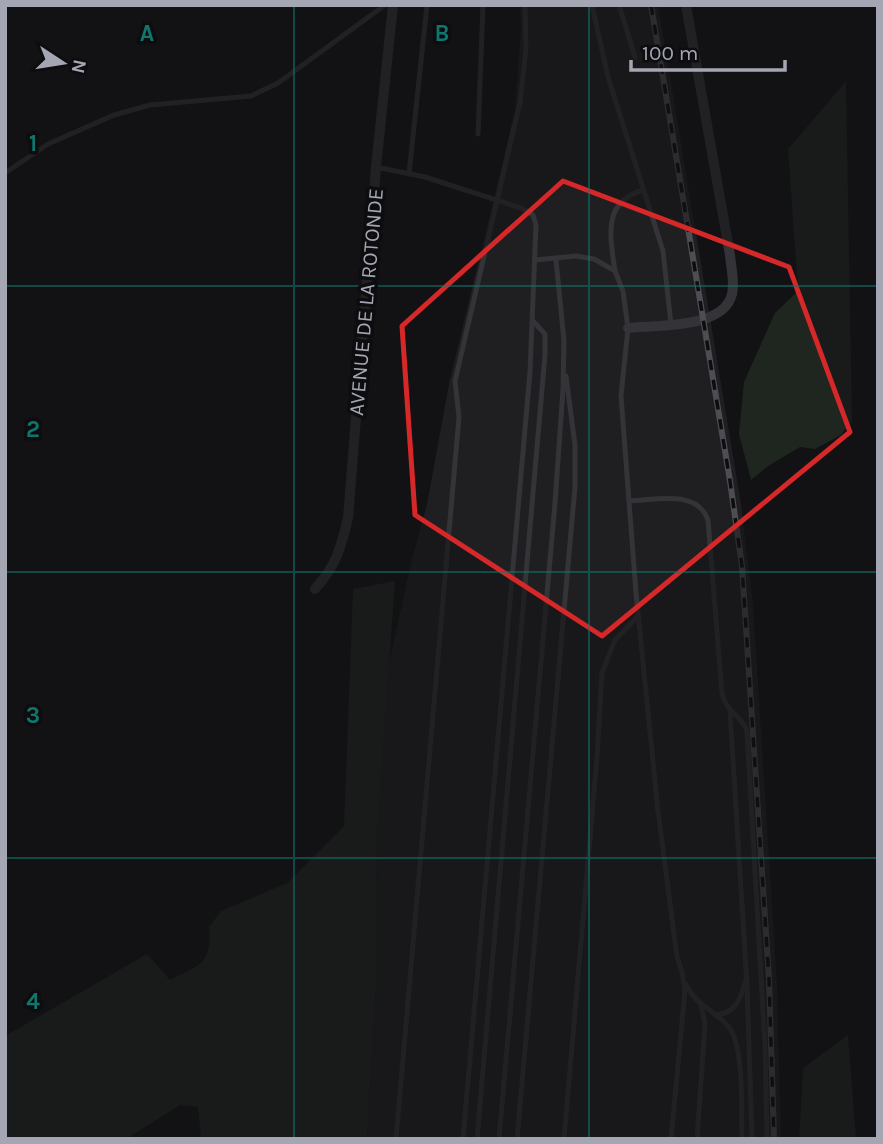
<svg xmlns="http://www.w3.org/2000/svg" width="883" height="1144" viewBox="0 0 883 1144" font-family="Karla,sans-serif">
<rect width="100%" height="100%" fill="#121214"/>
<path fill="#1f1e21" d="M 520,5 L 658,5 L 741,504 L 753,603 L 777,983 L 781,1139 L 367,1139 L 377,969 L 376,852 L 389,663 L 411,563 L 427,504 L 449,384 L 515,110 L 521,29 Z"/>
<g fill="#1f2620">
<path d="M 846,81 L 852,421 L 841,435 L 815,449 L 800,447 L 768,466 L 751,480 L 739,434 L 744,382 L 775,313 L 798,291 L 788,149 Z"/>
<path d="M 395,581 L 376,852 L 377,969 L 367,1139 L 201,1139 L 198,1107 L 180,1105 L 126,1139 L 5,1139 L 5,1036 L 147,954 L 170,980 C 200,964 212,965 209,927 L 221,911 L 287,883 L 344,826 L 353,589 Z"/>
<path d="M 848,1035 L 856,1139 L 799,1139 L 803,1068 Z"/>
</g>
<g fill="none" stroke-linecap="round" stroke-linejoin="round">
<g stroke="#343338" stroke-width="5">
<path d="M 592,5 L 608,77 L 663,251 L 671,324"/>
<path d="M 619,5 L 635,57"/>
<path d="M 478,134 L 483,5"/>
<path d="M 376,167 L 425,177 L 521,208 L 533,215 L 536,225 L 530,372 L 463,1139"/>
<path d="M 5,173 L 48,144 L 114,115 L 150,105 L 251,96 L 278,83 L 385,5"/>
<path d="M 409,174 L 427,5"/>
<path d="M 535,260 L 576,256 L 594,259 L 615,271 L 623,291 L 628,328 L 621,396 L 636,593 L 658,811 L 677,957 L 682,972 L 685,990 L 671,1139"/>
<path d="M 615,271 C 610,236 602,201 644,190"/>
<path d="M 629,501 C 656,500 697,489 708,520 L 722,694 C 728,715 744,717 747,732 L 765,1046 L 767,1139"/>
<path d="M 730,712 L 747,985 L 752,1139"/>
<path d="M 686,984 C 695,1005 714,1010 728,1026 C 745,1046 741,1112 742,1139"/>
<path d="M 715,1015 C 734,1014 741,1000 745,982"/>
<path d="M 396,1139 L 459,417 L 455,381 L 520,102 L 526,50 L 525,5"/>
<path d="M 477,1139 L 545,355 L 545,334 L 533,321"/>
<path d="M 499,1139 L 555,503 L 563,389 L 564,341 L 556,260"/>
<path d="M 517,1139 L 575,487 L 575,445 L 566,376"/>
<path d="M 564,1139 L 597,757 L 602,673 L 615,640 L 638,616"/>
<path d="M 697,1139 L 705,1024 L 701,1005"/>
</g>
<g stroke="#343338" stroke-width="10">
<path d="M 628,328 C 657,325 724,329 732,294 C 735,281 731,268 730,255 L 686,5"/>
<path d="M 315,589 C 336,566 341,548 348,518 L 376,167 L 393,5"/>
</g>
<g stroke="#4d4d53" stroke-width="6">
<path id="rail" d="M 651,5 L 730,481 L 742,566 L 769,979 L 774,1139"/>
</g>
<use href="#rail" stroke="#0d0d0f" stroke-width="3.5" stroke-dasharray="10" stroke-linecap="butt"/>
</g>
<path d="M0 0H883V1144H0ZM 563,181 L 789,267 L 850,432 L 602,636 L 415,515 L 402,326 Z" fill="#121214" fill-opacity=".55" fill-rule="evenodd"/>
<path fill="none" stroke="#d62828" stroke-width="5" stroke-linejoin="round" d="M 563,181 L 789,267 L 850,432 L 602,636 L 415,515 L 402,326 Z"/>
<path fill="none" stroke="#0f766e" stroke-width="2" stroke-opacity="0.55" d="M 294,5 L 294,1139M 589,5 L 589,1139M 5,286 L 878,286M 5,572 L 878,572M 5,858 L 878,858"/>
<g text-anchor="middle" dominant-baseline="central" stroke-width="7" stroke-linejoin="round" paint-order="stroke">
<g font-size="21" fill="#a4a6b3" stroke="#0d0d0f">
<text transform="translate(366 302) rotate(-85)">AVENUE DE LA ROTONDE</text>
</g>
</g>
<g font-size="23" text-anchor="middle" font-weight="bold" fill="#0f766e" stroke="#0d0d0f" stroke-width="7" stroke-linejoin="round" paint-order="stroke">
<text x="147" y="41">A</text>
<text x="442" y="41">B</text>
<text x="33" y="151">1</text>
<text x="33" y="437">2</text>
<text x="33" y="723">3</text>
<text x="33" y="1009">4</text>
</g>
<rect width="883" height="1144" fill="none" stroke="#a4a6b3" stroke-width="14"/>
<g transform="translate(63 63) rotate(102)" stroke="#0d0d0f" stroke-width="5" paint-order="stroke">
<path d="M0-5L12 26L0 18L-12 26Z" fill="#a4a6b3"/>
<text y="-10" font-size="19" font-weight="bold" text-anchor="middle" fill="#a4a6b3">N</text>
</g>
<path d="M631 60v10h154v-10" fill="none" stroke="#a4a6b3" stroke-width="3.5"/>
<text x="642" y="60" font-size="21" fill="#a4a6b3" stroke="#0d0d0f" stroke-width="5" paint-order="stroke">100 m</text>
</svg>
